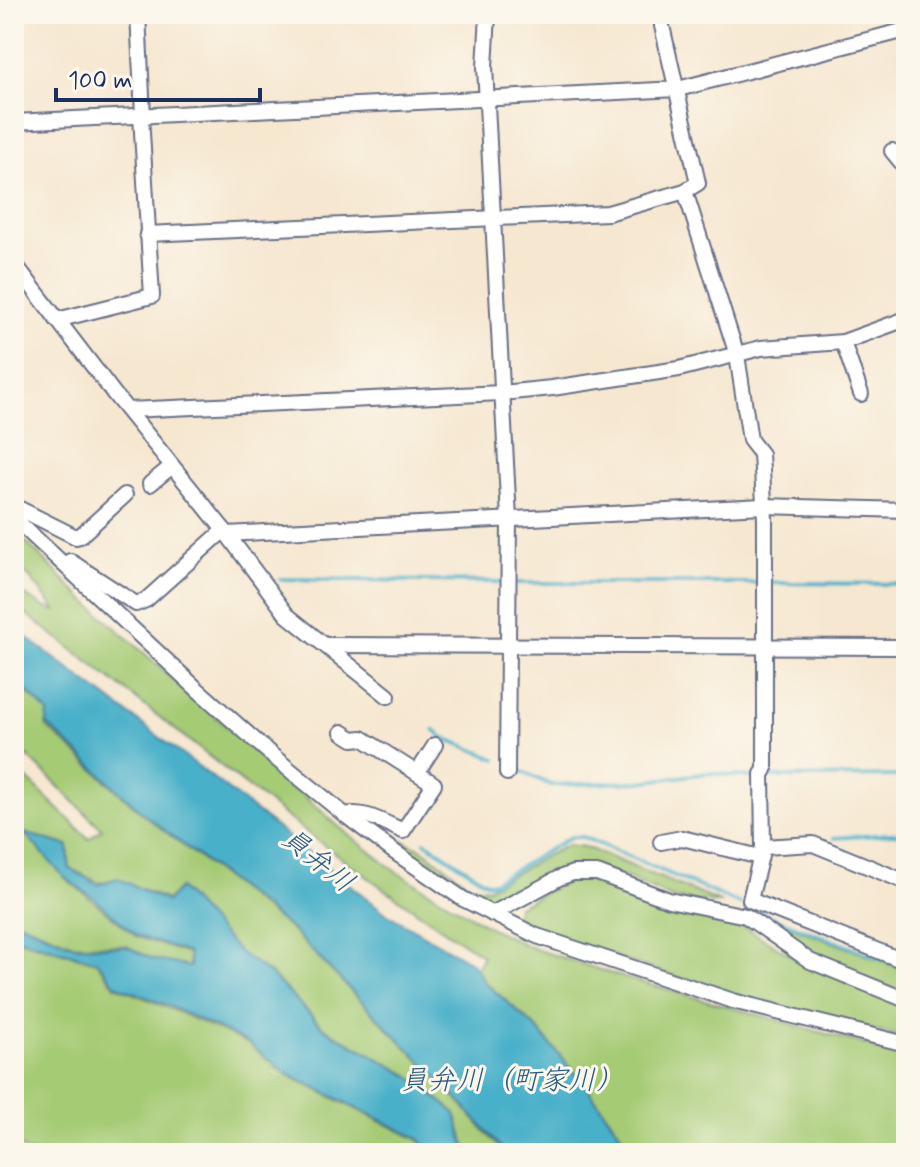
<svg xmlns="http://www.w3.org/2000/svg" width="920" height="1167" viewBox="0 0 920 1167" font-family="Mynerve,'Klee One',sans-serif">
<rect width="100%" height="100%" fill="#fbf7ec"/>
<filter id="ink" filterUnits="userSpaceOnUse"><feTurbulence type="fractalNoise" baseFrequency=".0125" numOctaves="2"/><feDisplacementMap in="SourceGraphic" scale="16" xChannelSelector="R" yChannelSelector="G"/><feConvolveMatrix kernelMatrix="1 2 1 2 8 2 1 2 1" color-interpolation-filters="sRGB"/></filter>
<filter id="wash" filterUnits="userSpaceOnUse"><feTurbulence type="fractalNoise" baseFrequency=".006" numOctaves="4" result="noise"/><feDisplacementMap in="SourceGraphic" scale="32" xChannelSelector="R" yChannelSelector="G"/><feGaussianBlur stdDeviation="1.8" result="paint"/><feColorMatrix in="noise" values="0 0 0 0 0 0 0 0 0 0 0 0 0 0 0 0 0 1.4 0 .05"/><feComposite in="paint" operator="in"/></filter>
<g filter="url(#wash)">
<rect width="100%" height="100%" fill="#f6e7d0"/>
<g fill="#a6cb75" stroke="#607d6a" stroke-width="2">
<path d="M 14,530 L 79,595 L 338,826 L 395,871 L 491,928 L 532,948 L 622,977 L 906,1056 L 906,1153 L 635,1153 L 582,1080 L 535,1026 L 485,982 L 476,968 L 483,956 C 427,919 372,881 318,841 C 216,763 117,682 14,605 L 14,588 L 44,607 L 56,611 L 32,580 L 14,562 Z"/>
<path d="M 14,680 L 48,713 L 46,726 L 145,816 L 290,929 L 454,1096 L 504,1153 L 468,1153 L 455,1112 L 409,1075 L 324,1028 L 272,975 L 239,952 L 180,888 L 167,900 L 117,878 L 99,883 L 70,868 L 68,845 L 25,833 L 64,877 L 137,937 L 188,954 L 189,967 L 152,959 L 127,946 L 73,944 L 14,920 L 14,766 L 89,839 L 102,829 L 14,743 Z"/>
<path d="M 360,822 L 422,849 L 471,886 L 488,888 L 548,855 L 568,845 L 585,847 L 722,903 L 674,899 L 626,877 L 587,865 L 570,867 L 553,873 L 491,906 L 479,902 Z"/>
<path d="M 581,878 L 604,884 L 666,908 L 742,926 L 811,967 L 906,1005 L 906,1038 L 739,997 L 538,932 L 514,918 L 518,906 L 568,881 Z"/>
<path d="M 752,912 L 906,970 L 906,994 L 829,964 L 760,925 Z"/>
<path d="M 14,938 L 96,962 L 115,986 L 171,1009 L 247,1043 L 287,1075 L 418,1140 L 432,1153 L 31,1153 L 14,1144 Z"/>
</g>
<g fill="#4ab0c9" stroke="#327094" stroke-width="2">
<path d="M 14,628 L 199,767 L 387,914 L 472,963 L 485,983 L 534,1026 L 582,1081 L 634,1153 L 506,1153 L 453,1094 L 290,928 L 144,814 L 47,724 L 48,712 L 14,678 Z"/>
<path d="M 24,833 L 68,846 L 69,868 L 98,885 L 117,878 L 167,902 L 179,888 L 239,952 L 271,975 L 324,1029 L 409,1076 L 455,1113 L 467,1153 L 433,1153 L 418,1138 L 286,1073 L 247,1042 L 170,1006 L 116,985 L 97,961 L 14,937 L 14,921 L 75,946 L 127,947 L 152,959 L 190,967 L 188,953 L 136,935 L 95,899 L 64,877 Z"/>
</g>
<g fill="none" stroke-linecap="round" stroke-linejoin="round">
<g stroke="#4ab0c9" stroke-width="4">
<path d="M 280,579 L 502,582"/>
<path d="M 516,583 L 760,583"/>
<path d="M 770,583 L 906,584"/>
<path d="M 434,730 L 442,737 L 496,759"/>
<path d="M 519,770 L 551,785 L 640,782 L 708,773 L 752,777"/>
<path d="M 773,777 L 906,776"/>
<path d="M 834,838 L 906,833"/>
<path d="M 425,842 L 481,879 L 486,882 L 492,883 L 571,837 L 583,837 L 740,904"/>
<path d="M 759,912 L 891,963"/>
</g>
</g>
</g>
<g filter="url(#ink)">
<g fill="none" stroke-linecap="round" stroke-linejoin="round">
<g stroke="#686f86" stroke-width="18">
<g id="minor">
<path d="M 138,14 L 143,116"/>
<path d="M 488,14 L 485,67 L 509,519 L 507,773"/>
<path d="M 14,122 L 678,89 L 906,30"/>
<path d="M 892,151 L 906,168"/>
<path d="M 685,191 L 737,355 L 750,440 L 761,454 L 765,519 L 765,770 L 762,774 L 763,847"/>
<path d="M 147,234 L 608,213 L 685,191 L 698,183 L 662,26"/>
<path d="M 14,263 L 115,395 L 224,530 L 287,615 L 388,696"/>
<path d="M 57,320 L 152,296 L 141,116"/>
<path d="M 843,342 L 861,394"/>
<path d="M 128,410 L 502,393 L 552,388 L 679,369 L 761,348 L 843,342 L 906,319"/>
<path d="M 150,484 L 172,466"/>
<path d="M 14,506 L 76,537 L 80,536 L 125,495"/>
<path d="M 14,518 L 197,689 L 274,757 L 345,815 L 393,851 L 463,899 L 537,936 L 733,1001 L 906,1044"/>
<path d="M 226,534 L 763,506 L 906,510"/>
<path d="M 70,561 L 136,604 L 146,600 L 224,530"/>
<path d="M 326,645 L 906,647"/>
<path d="M 342,732 L 353,739 L 362,738 L 417,773"/>
<path d="M 345,815 C 365,810 384,823 403,831 L 434,784 L 417,773 L 435,745"/>
<path d="M 661,842 L 682,838 L 760,857"/>
<path d="M 906,882 L 813,844 L 763,847 L 750,900 L 906,962"/>
<path d="M 492,914 L 559,878 L 573,873 L 597,873 L 669,900 L 746,916 L 810,961 L 906,1000"/>
</g>
</g>
<use href="#minor" stroke="#fff" stroke-width="14"/>
</g>
</g>
<g text-anchor="middle" dominant-baseline="central" stroke-width="6" stroke-linejoin="round" paint-order="stroke">
<g font-size="28" font-style="italic" fill="#2b5c83" stroke="#fbf7ec">
<text transform="translate(317 861) rotate(39)">員弁川</text>
<text x="512" y="1081">員弁川（町家川）</text>
</g>
</g>
<rect width="920" height="1167" fill="none" stroke="#fbf7ec" stroke-width="48"/>
<path d="M56 88v12h204v-12" fill="none" stroke="#1b2f5e" stroke-width="4"/>
<text x="68" y="88" font-size="24" fill="#1b2f5e" stroke="#fbf7ec" stroke-width="6" paint-order="stroke">100 m</text>
</svg>
